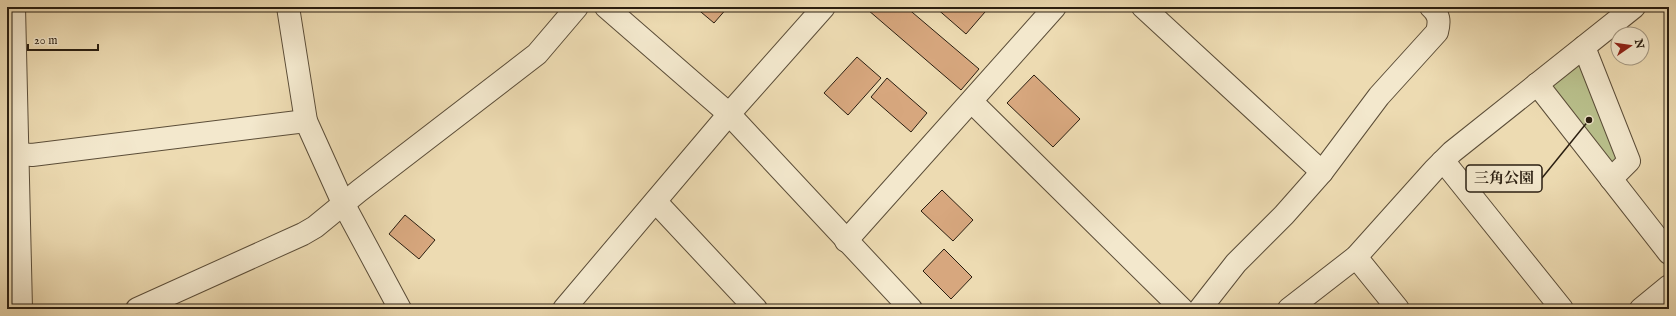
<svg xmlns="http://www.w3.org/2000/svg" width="1676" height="316" viewBox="0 0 1676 316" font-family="'IM FELL English','Noto Serif JP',serif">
<rect width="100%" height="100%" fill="#eddbb2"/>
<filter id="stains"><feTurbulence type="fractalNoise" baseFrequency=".005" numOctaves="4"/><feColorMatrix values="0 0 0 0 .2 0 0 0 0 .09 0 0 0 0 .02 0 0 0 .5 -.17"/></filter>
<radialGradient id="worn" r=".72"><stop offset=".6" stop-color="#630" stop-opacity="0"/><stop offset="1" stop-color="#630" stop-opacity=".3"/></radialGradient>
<path fill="#b9c08c" stroke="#726f4e" d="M 1579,61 L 1621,153 L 1610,168 L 1545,87 Z"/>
<g fill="#d7a77e" stroke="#2a1e10">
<path d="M 695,7 L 728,7 L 714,23 Z"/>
<path d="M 870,7 L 906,7 L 979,69 L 961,90 L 868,10 Z"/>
<path d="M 935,7 L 979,7 L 985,12 L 966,34 Z"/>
<path d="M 857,57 L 881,78 L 848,115 L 824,93 Z"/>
<path d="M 1034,75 L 1080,119 L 1053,147 L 1007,103 Z"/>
<path d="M 887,78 L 927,113 L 911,132 L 871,97 Z"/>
<path d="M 942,190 L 973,220 L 953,241 L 921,211 Z"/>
<path d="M 405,215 L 435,240 L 419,259 L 389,234 Z"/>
<path d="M 944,249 L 972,277 L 951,299 L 923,271 Z"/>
</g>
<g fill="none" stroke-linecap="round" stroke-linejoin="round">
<g stroke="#5b4d38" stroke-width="24">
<g id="minor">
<path d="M 14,7 L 21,309"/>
<path d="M 288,7 L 306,121 L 343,203 L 400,309"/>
<path d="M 606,7 L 729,114 L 911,309"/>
<path d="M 1143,7 L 1322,172"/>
<path d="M 1584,47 L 1629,161 L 1611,179"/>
<path d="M 1537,84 L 1669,253"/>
<path d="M 972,102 L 1182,309"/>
<path d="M 19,154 L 32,155 L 306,121"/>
<path d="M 1442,162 L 1449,168 L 1562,309"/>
<path d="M 656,202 L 756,309"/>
<path d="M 846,241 L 1055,7"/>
<path d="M 1356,257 L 1398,309"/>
<path d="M 137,309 L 303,234 L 315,227 L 359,191 L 537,54 L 577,7"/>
<path d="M 564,309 L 729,114 L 824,7"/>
<path d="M 1200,309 L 1236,263 L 1284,215 L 1322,172 L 1379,96 L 1437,32 C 1440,21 1439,14 1431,7"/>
<path d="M 1289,309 L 1356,257 L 1434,170 L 1452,152 L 1634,7"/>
<path d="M 1641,309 L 1669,286"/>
</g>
</g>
<use href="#minor" stroke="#f3e8cd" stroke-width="22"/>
</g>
<path fill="none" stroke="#2a1e10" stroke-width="1.5" d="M1589 120L1542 178"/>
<circle fill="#2a1e10" stroke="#f3e8cd" stroke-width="1.5" cx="1589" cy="120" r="4"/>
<rect fill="#f3e8cd" stroke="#2a1e10" stroke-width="1.5" x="1466" y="165" width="76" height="27" rx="4"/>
<g font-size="15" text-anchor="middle" font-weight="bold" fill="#2a1e10">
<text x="1504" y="183">三角公園</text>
</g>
<rect width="1676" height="316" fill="none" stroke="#eddbb2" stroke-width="24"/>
<rect x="8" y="8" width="1660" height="300" fill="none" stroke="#2a1e10" stroke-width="2"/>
<rect x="12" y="12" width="1652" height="292" fill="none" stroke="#2a1e10"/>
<g transform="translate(1630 46) rotate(77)"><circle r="19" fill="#f3e8cd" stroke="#a39781"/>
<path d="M0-3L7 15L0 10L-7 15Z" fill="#8f2418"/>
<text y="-6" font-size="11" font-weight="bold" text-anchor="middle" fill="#2a1e10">N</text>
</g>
<path d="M28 44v6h70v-6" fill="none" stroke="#2a1e10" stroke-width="2"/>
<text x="34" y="44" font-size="12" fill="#2a1e10" stroke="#f3e8cd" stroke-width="3" paint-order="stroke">20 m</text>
<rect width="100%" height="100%" filter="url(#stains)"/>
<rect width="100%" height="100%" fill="url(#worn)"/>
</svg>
